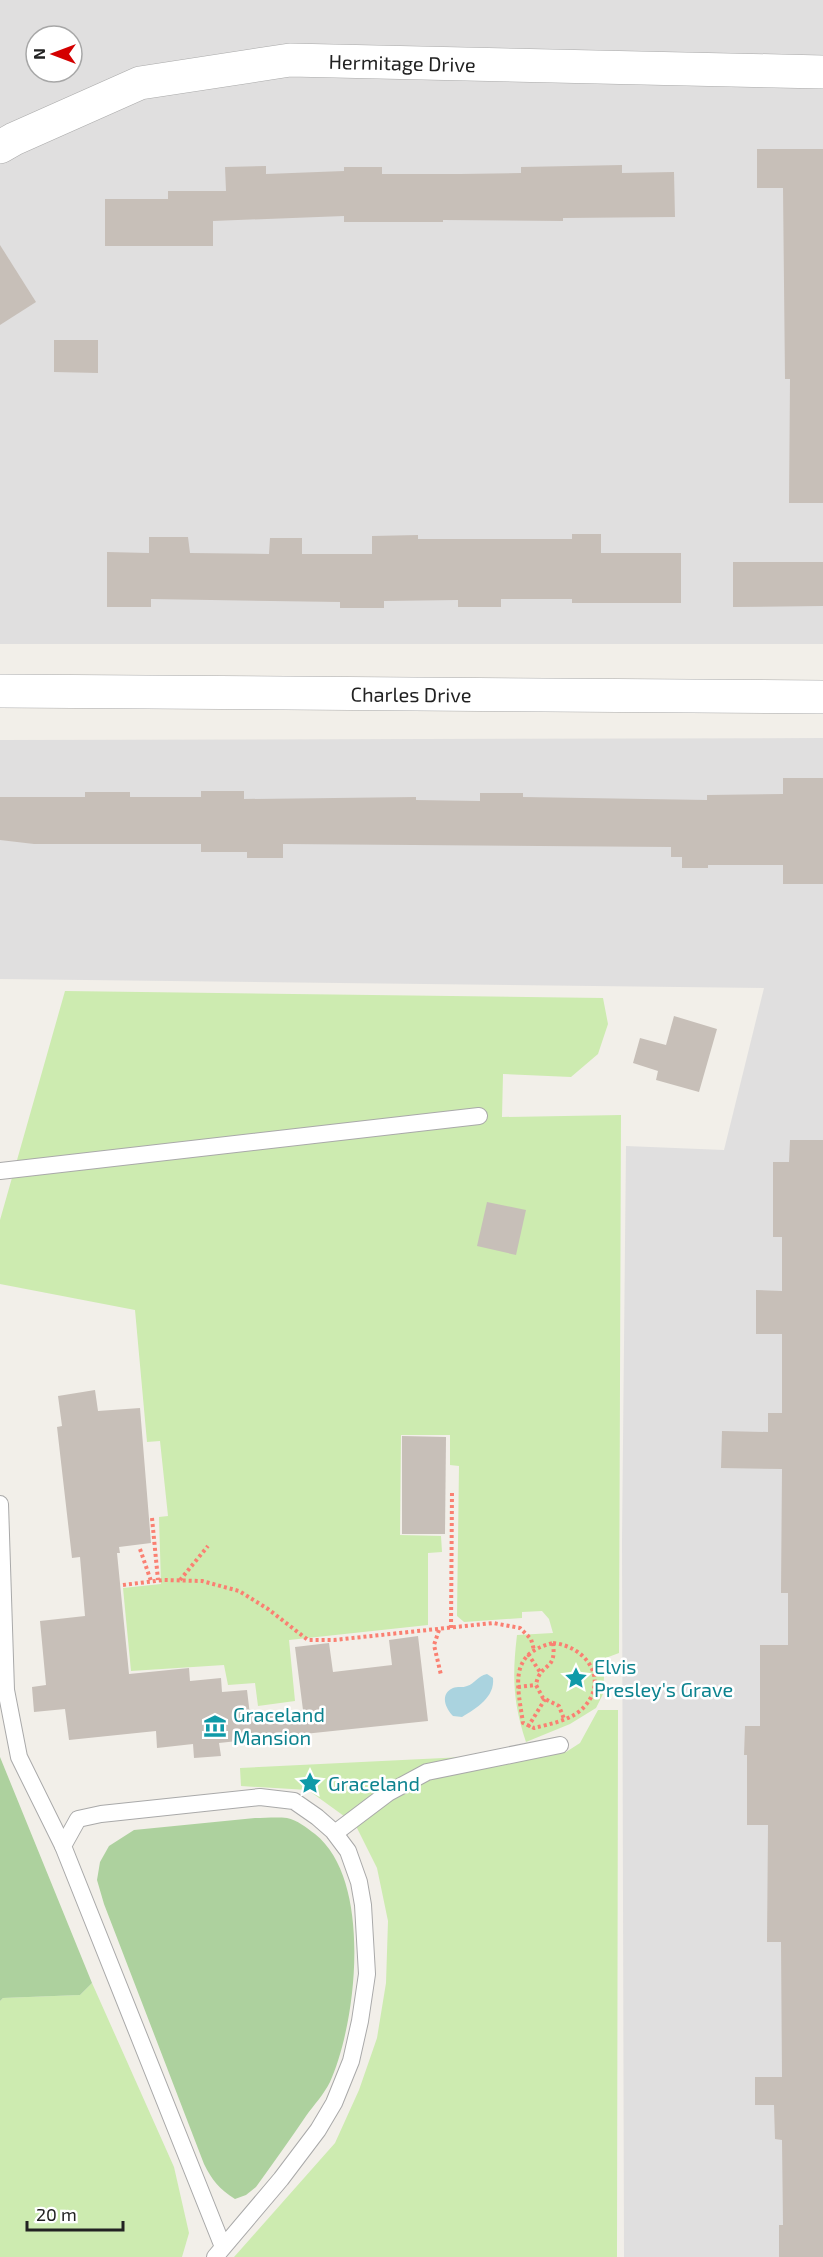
<svg xmlns="http://www.w3.org/2000/svg" width="823" height="2257" viewBox="0 0 823 2257" font-family="'Exo 2',sans-serif">
<rect width="100%" height="100%" fill="#f2efe9"/>
<g fill="#e0dfdf" fill-rule="evenodd">
<path d="M 0,0 L 823,0 L 823,644 L 0,644 ZM 36,36 L 72,36 L 72,72 L 36,72 Z"/>
<path d="M 823,738 L 823,2257 L 624,2257 L 622,1542 L 626,1146 L 724,1150 L 764,988 L 0,979 L 0,740 Z"/>
</g>
<g fill="#cdebb0">
<path d="M 65,991 L 603,998 L 608,1024 L 598,1054 L 571,1077 L 503,1074 L 502,1117 L 621,1115 L 619,1653 L 595,1662 L 604,1676 L 603,1694 L 596,1708 L 570,1724 L 526,1742 C 513,1702 512,1677 517,1635 L 553,1633 L 549,1619 L 542,1611 L 522,1612 L 522,1618 L 464,1622 L 457,1616 L 459,1466 L 450,1465 L 450,1435 L 401,1435 L 400,1535 L 441,1536 L 442,1552 L 428,1553 L 428,1625 L 289,1640 L 295,1701 L 258,1706 L 255,1683 L 228,1685 L 224,1665 L 131,1671 L 123,1588 L 161,1584 L 159,1517 L 168,1516 L 160,1441 L 147,1442 L 135,1310 L 0,1284 L 0,1220 Z"/>
<path d="M 598,1710 L 618,1710 L 617,2257 L 234,2257 L 335,2143 L 359,2090 L 377,2038 L 386,1983 L 388,1921 L 377,1868 L 355,1824 L 308,1790 L 241,1786 L 240,1768 L 566,1752 L 580,1743 Z"/>
<path d="M 92,1983 L 174,2167 L 189,2233 L 182,2257 L 0,2257 L 0,2001 L 3,1998 L 80,1995 Z"/>
</g>
<g fill="#add19e">
<path d="M 0,1757 L 92,1983 L 80,1995 L 3,1998 L 0,2001 Z"/>
<path d="M 255,1818 C 265,1818 277,1817 287,1818 C 297,1820 307,1828 315,1834 C 373,1880 357,2022 330,2082 C 324,2094 314,2105 306,2116 C 290,2140 273,2163 256,2187 L 246,2195 L 235,2199 C 219,2189 212,2180 204,2164 L 104,1904 L 97,1880 L 100,1862 L 109,1846 L 134,1830 Z"/>
</g>
<path fill="#aad3df" d="M 487,1674 L 493,1678 C 495,1697 477,1708 462,1717 L 453,1716 C 446,1709 439,1694 453,1688 C 457,1686 463,1688 467,1686 C 475,1684 477,1676 487,1674 Z"/>
<g fill="#c7bfb8">
<path d="M 757,149 L 823,149 L 823,503 L 789,503 L 790,379 L 785,379 L 783,188 L 757,188 Z"/>
<path d="M 622,165 L 622,173 L 674,172 L 675,217 L 563,218 L 563,221 L 443,220 L 443,222 L 344,222 L 344,216 L 213,221 L 213,246 L 105,246 L 105,199 L 168,199 L 168,191 L 226,191 L 225,167 L 266,166 L 266,174 L 344,171 L 344,167 L 382,167 L 382,174 L 460,174 L 521,173 L 521,167 Z"/>
<path d="M 0,245 L 36,302 L 0,325 Z"/>
<path d="M 54,340 L 98,340 L 98,373 L 54,372 Z"/>
<path d="M 572,534 L 601,534 L 601,553 L 681,553 L 681,603 L 572,603 L 572,599 L 501,599 L 501,607 L 458,607 L 458,600 L 384,601 L 384,608 L 340,608 L 340,602 L 151,599 L 151,607 L 107,607 L 107,552 L 149,553 L 149,537 L 188,537 L 190,553 L 269,554 L 270,538 L 302,538 L 302,554 L 372,554 L 372,536 L 418,535 L 418,539 L 572,539 Z"/>
<path d="M 733,562 L 823,562 L 823,606 L 733,607 Z"/>
<path d="M 783,778 L 823,778 L 823,884 L 783,884 L 783,865 L 708,865 L 708,868 L 682,868 L 682,857 L 671,857 L 671,847 L 283,844 L 283,858 L 247,858 L 247,852 L 201,852 L 201,844 L 34,844 L 0,840 L 0,797 L 85,797 L 85,792 L 130,792 L 130,797 L 201,797 L 201,791 L 244,791 L 244,799 L 416,797 L 416,800 L 480,801 L 480,793 L 523,793 L 523,797 L 707,800 L 707,795 L 783,794 Z"/>
<path d="M 674,1016 L 717,1029 L 699,1092 L 656,1080 L 658,1071 L 633,1063 L 640,1038 L 666,1045 Z"/>
<path d="M 790,1140 L 823,1140 L 823,2257 L 779,2257 L 779,2225 L 783,2225 L 782,2140 L 775,2139 L 774,2105 L 755,2105 L 755,2077 L 782,2077 L 781,1942 L 767,1942 L 768,1825 L 747,1825 L 747,1755 L 744,1755 L 745,1726 L 760,1726 L 760,1645 L 788,1645 L 788,1593 L 781,1593 L 782,1469 L 721,1468 L 722,1431 L 768,1432 L 768,1413 L 782,1413 L 782,1334 L 756,1334 L 756,1290 L 782,1291 L 782,1237 L 773,1237 L 773,1162 L 789,1162 Z"/>
<path d="M 487,1202 L 526,1210 L 516,1255 L 477,1246 Z"/>
<path d="M 95,1390 L 98,1411 L 140,1408 L 151,1543 L 119,1547 L 120,1553 L 117,1553 L 129,1674 L 189,1668 L 190,1681 L 221,1678 L 222,1692 L 247,1690 L 250,1715 L 303,1710 L 295,1647 L 329,1643 L 333,1672 L 392,1665 L 389,1640 L 418,1636 L 428,1721 L 219,1743 L 221,1756 L 194,1758 L 193,1744 L 157,1748 L 156,1731 L 69,1740 L 65,1709 L 34,1712 L 32,1687 L 46,1685 L 40,1621 L 85,1616 L 80,1557 L 72,1558 L 57,1427 L 62,1426 L 58,1396 Z"/>
<path d="M 402,1436 L 446,1437 L 445,1534 L 402,1534 Z"/>
</g>
<g fill="none" stroke-linecap="round" stroke-linejoin="round">
<g stroke="#a9a9a9" stroke-width="18">
<g id="lane">
<path d="M 0,1171 L 479,1116"/>
<path d="M 0,1504 L 6,1690 L 19,1757 L 63,1846"/>
<path d="M 335,1833 L 388,1793 L 427,1772 L 560,1745"/>
<path d="M 215,2257 L 281,2179 L 318,2130 L 334,2103 L 351,2061 L 360,2021 L 367,1974 L 363,1905 L 359,1882 L 348,1851 L 333,1831 L 317,1817 L 294,1801 L 260,1797 L 101,1814 L 78,1819 L 63,1846 L 223,2247"/>
</g>
</g>
<g stroke="#a9a9a9" stroke-width="34">
<g id="street">
<path id="s1" d="M 0,147 L 14,139 L 140,83 L 290,60 L 823,72"/>
<path id="s2" d="M 0,691 L 823,697"/>
</g>
</g>
<g stroke="#fa8072" stroke-width="4" stroke-dasharray="3 3" stroke-linecap="butt">
<path d="M 152,1518 L 158,1580"/>
<path d="M 140,1549 L 151,1581"/>
<path d="M 180,1580 L 208,1546"/>
<path d="M 123,1585 L 163,1580 L 202,1581 L 239,1591 L 268,1609 L 308,1640 L 334,1640 L 493,1623 L 520,1628 L 531,1639 L 534,1650"/>
<path d="M 451,1628 L 452,1491"/>
<path d="M 439,1630 L 434,1645 L 441,1675"/>
<path d="M 553,1643 C 585,1646 609,1678 585,1706 C 573,1720 550,1724 534,1728 L 523,1723 C 518,1687 507,1654 553,1643 Z"/>
<path d="M 553,1643 C 557,1673 540,1661 536,1685 L 543,1698 L 559,1706 L 564,1719"/>
<path d="M 528,1654 L 540,1672"/>
<path d="M 518,1687 L 536,1685"/>
<path d="M 528,1727 L 545,1699"/>
</g>
<use href="#lane" stroke="#fff" stroke-width="16"/>
<use href="#street" stroke="#fff" stroke-width="33"/>
</g>
<defs>
<g id="sight-bare" transform="scale(1.8)"><path d="M0-6L1.8-2.2L6-1.7L2.9 1.2L3.7 5.4L0 3.3L-3.7 5.4L-2.9 1.2L-6-1.7L-1.8-2.2Z" fill="#0f9aa8" stroke="#fff" stroke-width="2.5" paint-order="stroke"/></g>
<g id="museum-bare" transform="scale(1.8)"><path d="M0-6L6-3V-2H-6V-3ZM-5-1h2V3h-2ZM-1-1h2V3h-2ZM3-1h2V3H3ZM-6 4H6V6H-6Z" fill="#0f9aa8" stroke="#fff" stroke-width="2.5" paint-order="stroke"/></g>
</defs>
<g fill-rule="evenodd">
<use href="#sight-bare" x="576" y="1678"/>
<use href="#museum-bare" x="215" y="1726"/>
<use href="#sight-bare" x="310" y="1783"/>
</g>
<g text-anchor="middle" dominant-baseline="central" stroke-width="5" stroke-linejoin="round" paint-order="stroke">
<g font-size="20" fill="#222" stroke="#fff">
<text stroke="none"><textPath href="#s1" startOffset="418">Hermitage Drive</textPath></text>
<text stroke="none"><textPath href="#s2" startOffset="411">Charles Drive</textPath></text>
</g>
<g font-size="20" fill="#0d838f" stroke="#fff" text-anchor="start">
<text x="594" y="1666">Elvis<tspan x="594" dy="23">Presley's Grave</tspan></text>
<text x="233" y="1714">Graceland<tspan x="233" dy="23">Mansion</tspan></text>
<text x="328" y="1783">Graceland</text>
</g>
</g>
<g transform="translate(54 54) rotate(270)"><circle r="28" fill="#ffffff" stroke="#a7a7a7" stroke-width="1.5"/>
<path d="M0-4.5L10 22L0 15L-10 22Z" fill="#d40000"/>
<text y="-9" font-size="16" font-weight="bold" text-anchor="middle" fill="#222222">N</text>
</g>
<path d="M27 2221v9h96v-9" fill="none" stroke="#222222" stroke-width="3"/>
<text x="36" y="2221" font-size="18" fill="#222222" stroke="#ffffff" stroke-width="4.5" paint-order="stroke">20 m</text>
</svg>
